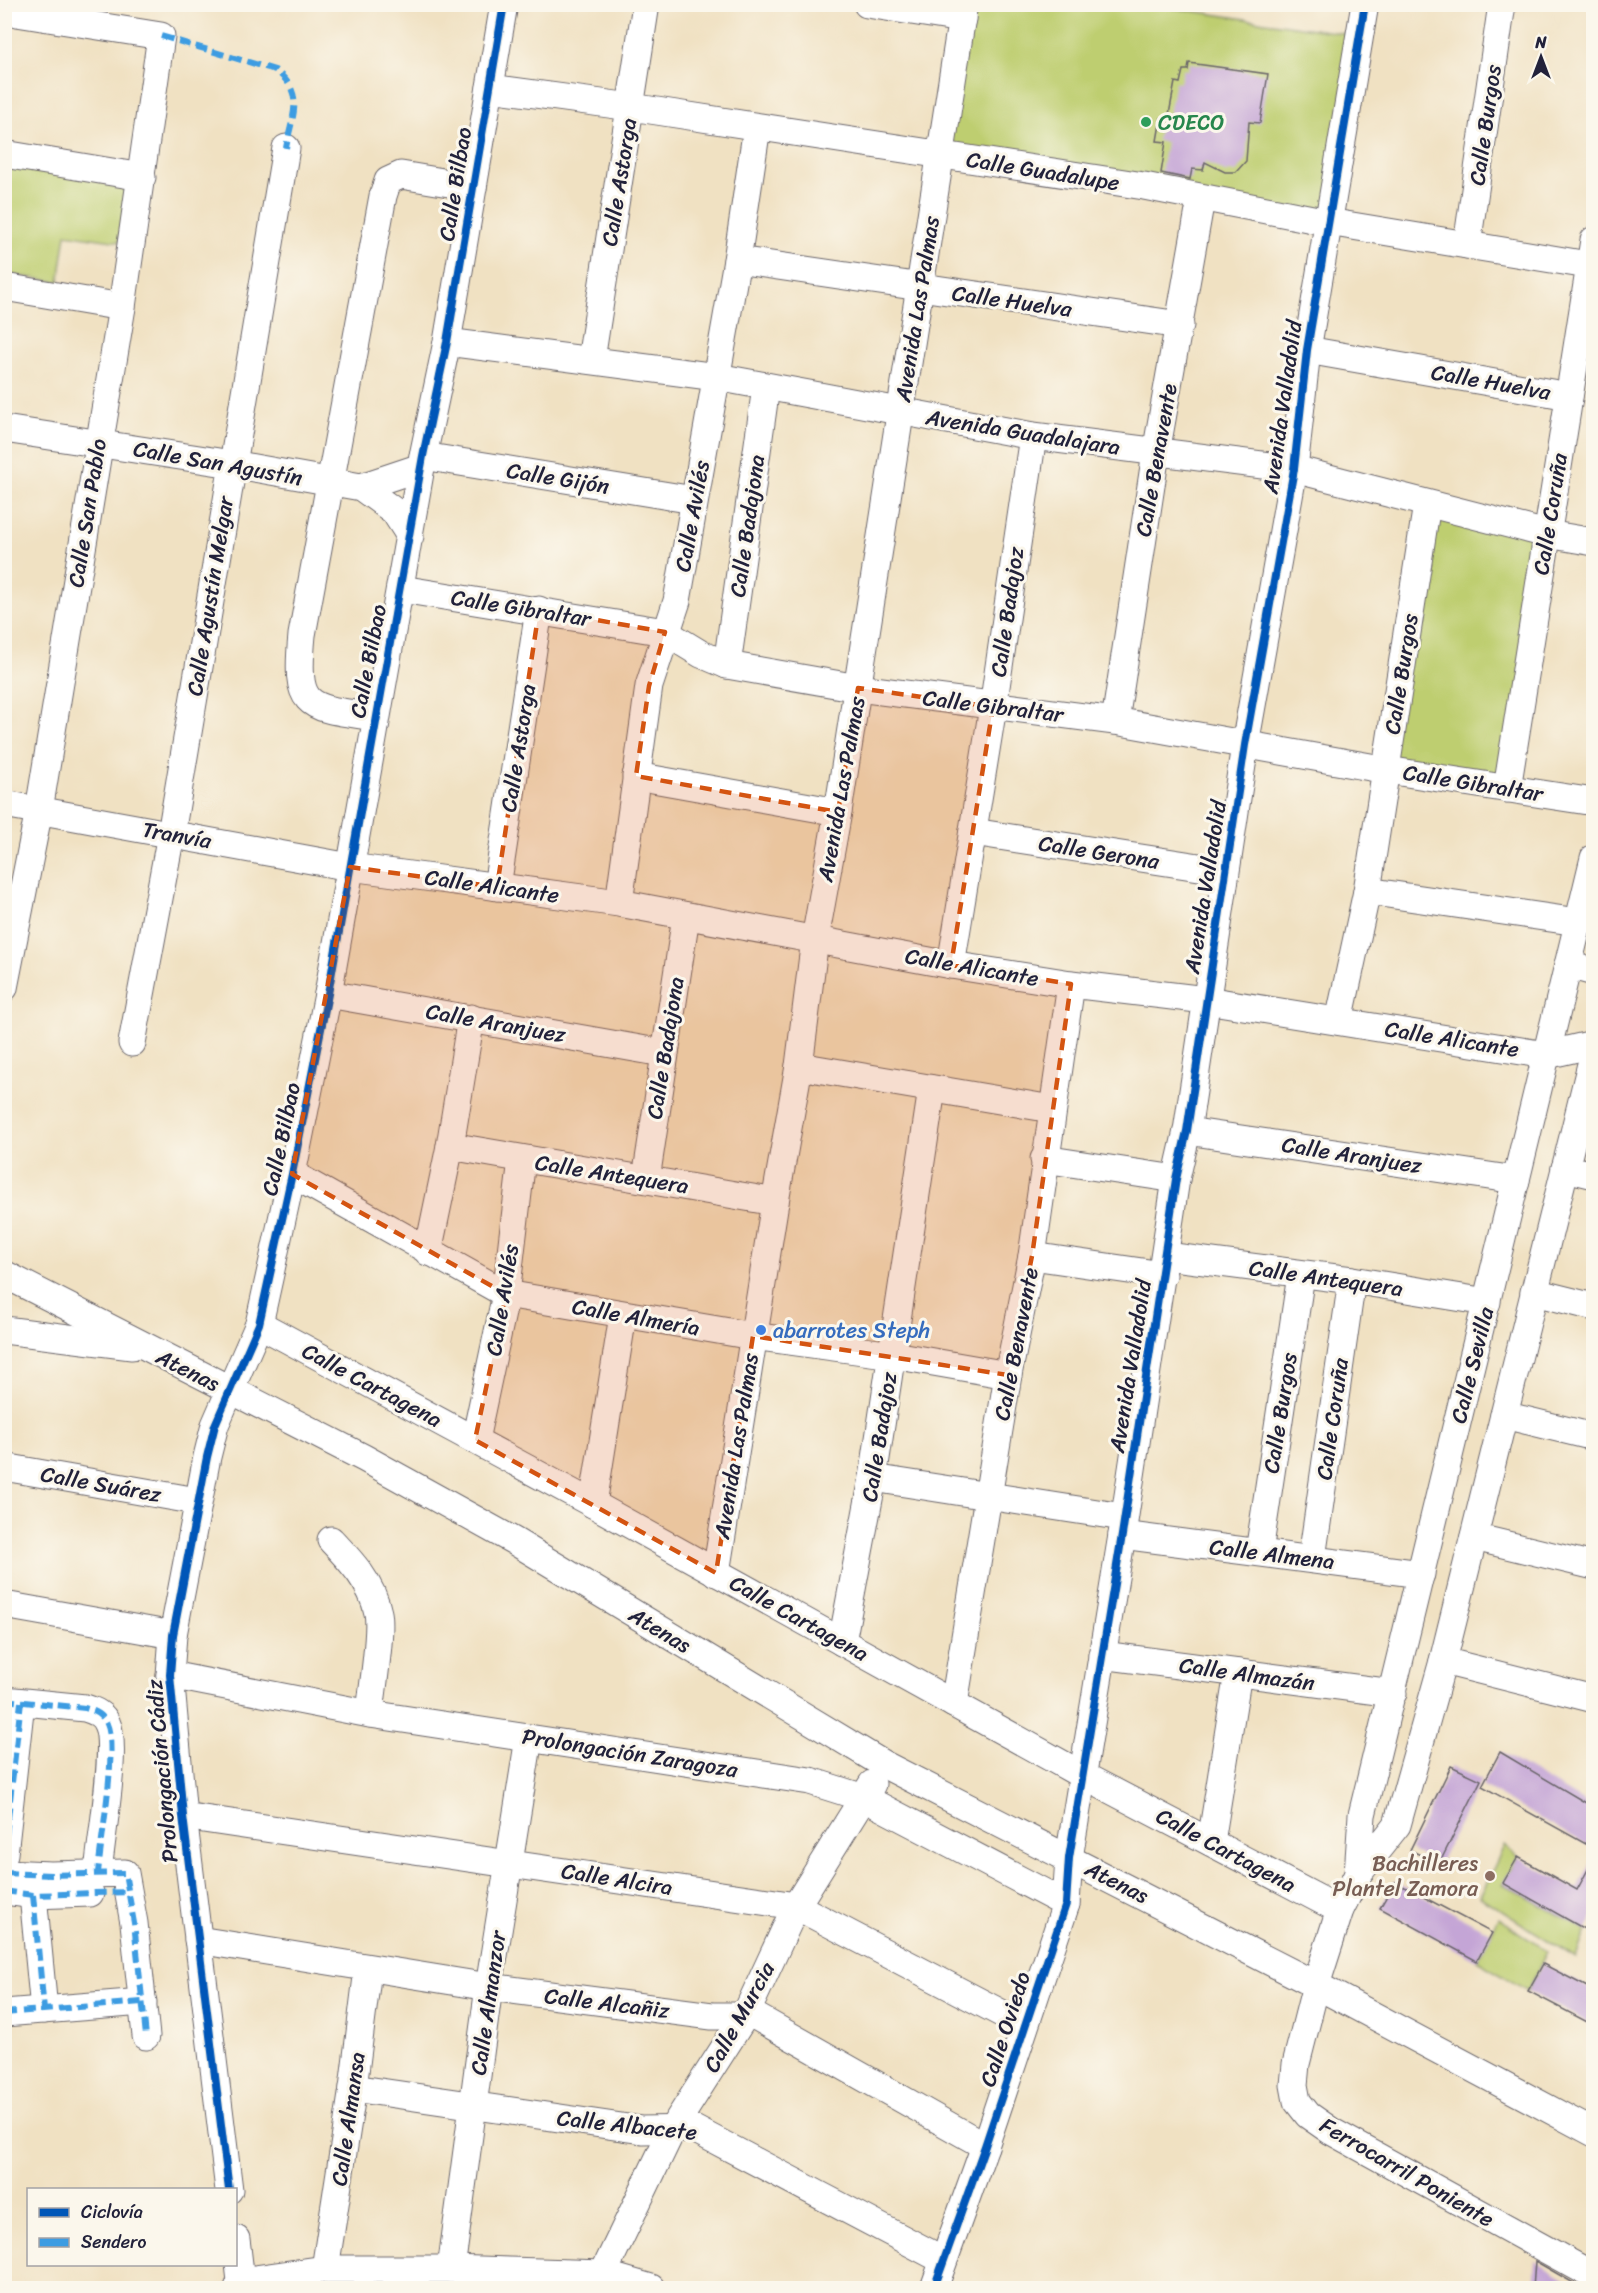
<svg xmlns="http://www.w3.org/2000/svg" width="1598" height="2293" viewBox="0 0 1598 2293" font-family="Sriracha,sans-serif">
<rect width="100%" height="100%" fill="#fbf7ec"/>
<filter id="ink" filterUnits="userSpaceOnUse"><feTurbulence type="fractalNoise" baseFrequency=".0167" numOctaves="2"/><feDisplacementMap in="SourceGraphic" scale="12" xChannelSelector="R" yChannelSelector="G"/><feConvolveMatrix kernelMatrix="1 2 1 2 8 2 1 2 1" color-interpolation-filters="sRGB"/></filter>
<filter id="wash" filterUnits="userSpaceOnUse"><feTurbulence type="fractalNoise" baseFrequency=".008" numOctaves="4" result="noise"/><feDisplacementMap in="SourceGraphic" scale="24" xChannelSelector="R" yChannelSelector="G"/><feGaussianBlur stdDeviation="1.35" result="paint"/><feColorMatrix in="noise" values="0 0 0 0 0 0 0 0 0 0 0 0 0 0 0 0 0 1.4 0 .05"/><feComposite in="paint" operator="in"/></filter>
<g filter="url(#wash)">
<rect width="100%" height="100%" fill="#f0e1c2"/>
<g fill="#bece70" stroke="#707856" stroke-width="1.5">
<path d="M 965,5 L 1172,5 L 1172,8 L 1360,36 L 1328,222 L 942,155 Z"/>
<path d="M 5,161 L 129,179 L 119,242 L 66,234 L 59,282 L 5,274 Z"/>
<path d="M 1427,504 L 1547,534 L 1507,789 L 1387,770 Z"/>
<path d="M 1504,1846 L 1518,1857 L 1503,1884 L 1586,1930 L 1576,1958 L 1480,1897 Z"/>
<path d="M 1499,1918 L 1547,1951 L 1528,1991 L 1477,1961 Z"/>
</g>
<g id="blocks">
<g fill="#c4a5d6">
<path d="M 1189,63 L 1268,74 L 1260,123 L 1249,122 L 1246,161 L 1236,172 L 1225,172 L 1205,162 L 1203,170 L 1192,169 L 1190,179 L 1161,173 L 1166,142 L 1157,141 L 1161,118 L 1168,120 L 1175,82 L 1180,83 L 1183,70 L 1188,70 Z"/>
<path d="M 1500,1752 L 1593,1807 L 1593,1848 L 1482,1786 Z"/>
<path d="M 1451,1766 L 1481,1780 L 1439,1864 L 1410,1850 Z"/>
<path d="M 1518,1857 L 1577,1890 L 1593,1860 L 1593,1917 L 1586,1930 L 1503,1883 Z"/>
<path d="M 1395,1882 L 1492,1933 L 1477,1961 L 1380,1908 Z"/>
<path d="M 1543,1964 L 1593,1990 L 1593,2025 L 1528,1991 Z"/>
<path d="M 1535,2261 L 1584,2289 L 1533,2289 Z"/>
</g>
</g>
</g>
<g filter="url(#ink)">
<use href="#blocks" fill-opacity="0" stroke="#6a656a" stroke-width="1.5"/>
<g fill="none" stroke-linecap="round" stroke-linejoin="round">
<g stroke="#6a656a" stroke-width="29">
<g id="minor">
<path d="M 867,4 L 962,19"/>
<path d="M 4,11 L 161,36 L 122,307 L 39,810 L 4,988"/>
<path d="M 490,88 L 631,107 L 1144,186 L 1328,222 L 1594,266"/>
<path d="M 4,154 L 142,177"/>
<path d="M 1467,245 L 1502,4"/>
<path d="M 737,260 L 1180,325"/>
<path d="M 4,287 L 122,307"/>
<path d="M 447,342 L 717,377 L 1033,436 L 1294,469 L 1547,534 L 1594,542"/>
<path d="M 1307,350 L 1569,396"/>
<path d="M 591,360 L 646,4"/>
<path d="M 4,429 L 232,464 L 361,487 L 394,511 L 410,536"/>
<path d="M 423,456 L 694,500"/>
<path d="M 361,487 L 421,467"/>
<path d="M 401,589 L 665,632 L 701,654 L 727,665 L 858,688 L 1115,721 L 1387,770 L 1594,802"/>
<path d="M 727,665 L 766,387"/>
<path d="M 375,717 C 306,707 295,710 302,635 L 383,196 L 388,181 L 401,175 L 473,187"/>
<path d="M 1115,721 L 1156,453 L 1201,199"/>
<path d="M 636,776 L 838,812"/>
<path d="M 1507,789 L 1594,240"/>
<path d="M 4,804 L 350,867 L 619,903 L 951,965 L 1071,984 L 1206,1000 L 1546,1055 L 1594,1044"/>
<path d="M 973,832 L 1225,871"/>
<path d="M 497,887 L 539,610"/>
<path d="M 1367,891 L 1578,922"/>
<path d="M 619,903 L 649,686 L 677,601 L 737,260 L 757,127"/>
<path d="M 951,965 L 993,707 L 1033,436"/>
<path d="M 1568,965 L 1594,972"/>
<path d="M 328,994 L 663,1053"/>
<path d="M 1339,1021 L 1367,891 L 1427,504"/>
<path d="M 132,1043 L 171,834 L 286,148"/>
<path d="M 1594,1052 L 1443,1661 L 1397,1825 L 1358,1874 L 1340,1910 L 1316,1985 L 1296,2064 L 1294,2085 L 1297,2101 L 1308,2115 L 1331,2131 L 1594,2276"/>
<path d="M 799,1066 L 1052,1109"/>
<path d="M 1187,1131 L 1516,1180"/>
<path d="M 450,1146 L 775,1202"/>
<path d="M 1044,1159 L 1176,1179"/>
<path d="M 1565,1168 L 1594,1175"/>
<path d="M 292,1174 L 506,1294 L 753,1336 L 893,1355 L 1008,1375"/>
<path d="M 646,1179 L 686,916"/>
<path d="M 428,1252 L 450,1146 L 471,1018"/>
<path d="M 1032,1256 L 1163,1275"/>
<path d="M 1166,1256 L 1352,1280 L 1487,1302"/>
<path d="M 4,1274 L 364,1458 L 514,1541 L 883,1764 L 1316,1985 L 1594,2133"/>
<path d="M 1534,1292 L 1594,1307"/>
<path d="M 259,1324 L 593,1504 L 1082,1775 L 1340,1910"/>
<path d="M 4,1330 L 132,1346"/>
<path d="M 1504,1415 L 1594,1437"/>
<path d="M 475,1440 L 506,1294 L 522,1159"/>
<path d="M 4,1467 L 197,1501"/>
<path d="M 873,1478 L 1123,1517"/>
<path d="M 593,1504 L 623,1315"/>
<path d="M 1122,1535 L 1421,1574"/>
<path d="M 1474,1537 L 1594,1566"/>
<path d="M 331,1540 C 351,1561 372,1583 378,1613 C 382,1632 372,1691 370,1714"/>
<path d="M 1259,1552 L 1301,1275"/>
<path d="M 1312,1558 L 1352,1280"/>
<path d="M 716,1573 L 775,1202 L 799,1066 L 815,939 L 838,812 L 964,4"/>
<path d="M 4,1605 L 173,1635"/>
<path d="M 842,1642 L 873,1478 L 932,1089"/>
<path d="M 1102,1655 L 1393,1693"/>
<path d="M 1443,1661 L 1594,1699"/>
<path d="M 170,1675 L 370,1714 L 810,1781 L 864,1798 L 1066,1904"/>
<path d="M 4,1700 L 85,1708 C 95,1711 103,1714 107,1724 C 118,1747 100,1843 98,1874"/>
<path d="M 954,1704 L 1008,1375 L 1032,1256 L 1071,984"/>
<path d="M 183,1816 L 796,1906 L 1024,2025"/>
<path d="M 1211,1842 L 1238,1673"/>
<path d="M 4,1854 L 21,1702"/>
<path d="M 4,1873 L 51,1875 L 125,1873 L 134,1923 L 146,2036"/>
<path d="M 1358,1874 L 1362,1815 L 1594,858"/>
<path d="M 4,1891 L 33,1895 L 90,1893"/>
<path d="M 33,1895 L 44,2010"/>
<path d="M 198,1940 L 489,1987 L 712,2016 L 755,2016 L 985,2146"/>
<path d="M 4,2013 L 143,2002"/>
<path d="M 353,2088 L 642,2130 L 694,2129 L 943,2260"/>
<path d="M 229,2190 L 183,1816 L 170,1675 L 173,1635 L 207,1457 L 215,1425 L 259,1324 L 292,1174 L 328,994 L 423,456 L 447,342 L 504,4"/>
<path d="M 236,2239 L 241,2281"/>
<path d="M 325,2269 L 353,2088 L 368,1969"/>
<path d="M 451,2269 L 489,1987 L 529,1738"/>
<path d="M 603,2274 L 673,2128 L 746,2014 L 796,1906 L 872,1784"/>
<path d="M 238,2288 L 241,2281 L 325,2269 L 451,2269 L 603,2274 L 651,2288"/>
<path d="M 934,2288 L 985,2146 L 1066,1904 L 1069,1858 L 1122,1535 L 1176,1179 L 1187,1131 L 1245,745 L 1294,469 L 1307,350 L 1365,4"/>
</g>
</g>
<use href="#minor" stroke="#fff" stroke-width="27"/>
<g stroke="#3c9ce2" stroke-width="6" stroke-dasharray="12 6" stroke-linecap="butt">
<path d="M 161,36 L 275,70 C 306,93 292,115 286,148"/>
<path d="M 4,1700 L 85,1708 C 95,1711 103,1714 107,1724 C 118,1747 100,1843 98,1874"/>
<path d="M 4,1854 L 21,1702"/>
<path d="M 4,1873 L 51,1875 L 125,1873 L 134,1923 L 146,2036"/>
<path d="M 4,1891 L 33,1895 L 128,1892"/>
<path d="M 33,1895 L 44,2010"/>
<path d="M 4,2013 L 143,2002"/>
</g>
<g stroke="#fbf7ec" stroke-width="11">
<g id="cycleway">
<path d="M 229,2190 L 183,1816 L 170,1675 L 173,1635 L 207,1457 L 215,1425 L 259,1324 L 292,1174 L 328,994 L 423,456 L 447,342 L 504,4"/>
<path d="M 934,2288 L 985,2146 L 1066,1904 L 1069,1858 L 1122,1535 L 1176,1179 L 1187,1131 L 1245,745 L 1294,469 L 1307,350 L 1365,4"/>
</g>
</g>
<use href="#cycleway" stroke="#0057b8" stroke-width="8"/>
</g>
</g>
<path fill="#d45411" fill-opacity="0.2" stroke="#d45411" stroke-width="4.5" stroke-dasharray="12 8" stroke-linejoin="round" d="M 539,610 L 665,632 L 649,686 L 636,776 L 838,812 L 858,688 L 993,707 L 951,965 L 1071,984 L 1032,1256 L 1008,1375 L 753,1336 L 716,1573 L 475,1440 L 506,1294 L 292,1174 L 350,867 L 497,887 Z"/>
<circle fill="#2e9e5b" stroke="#fbf7ec" stroke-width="2" cx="1146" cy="122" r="6"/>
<circle fill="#3f7fe0" stroke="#fbf7ec" stroke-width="2" cx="761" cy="1330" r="6"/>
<circle fill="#8d6e63" stroke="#fbf7ec" stroke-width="2" cx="1490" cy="1876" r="6"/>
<g text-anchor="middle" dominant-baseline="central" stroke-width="6" stroke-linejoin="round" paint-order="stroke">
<g font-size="22" fill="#27864d" stroke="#fbf7ec" text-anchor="start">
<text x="1158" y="122">CDECO</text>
</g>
<g font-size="22" fill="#22223b" stroke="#fbf7ec">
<text transform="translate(1485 125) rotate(-82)">Calle Burgos</text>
<text transform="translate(1043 171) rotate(9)">Calle Guadalupe</text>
<text transform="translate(619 182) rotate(-81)">Calle Astorga</text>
<text transform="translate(455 184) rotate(-81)">Calle Bilbao</text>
<text transform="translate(1012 301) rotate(8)">Calle Huelva</text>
<text transform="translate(917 309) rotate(-81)">Avenida Las Palmas</text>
<text transform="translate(1491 382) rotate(10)">Calle Huelva</text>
<text transform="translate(1282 407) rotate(-82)">Avenida Valladolid</text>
<text transform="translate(1023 432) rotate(9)">Avenida Guadalajara</text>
<text transform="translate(1156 460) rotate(-80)">Calle Benavente</text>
<text transform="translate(218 463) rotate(10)">Calle San Agustín</text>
<text transform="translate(558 478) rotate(9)">Calle Gijón</text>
<text transform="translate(87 513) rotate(-81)">Calle San Pablo</text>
<text transform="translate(1550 514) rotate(-81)">Calle Coruña</text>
<text transform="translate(692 516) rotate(-80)">Calle Avilés</text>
<text transform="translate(747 526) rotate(-82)">Calle Badajona</text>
<text transform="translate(210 596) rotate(-81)">Calle Agustín Melgar</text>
<text transform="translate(521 608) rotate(9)">Calle Gibraltar</text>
<text transform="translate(1007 612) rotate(-82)">Calle Badajoz</text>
<text transform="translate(368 661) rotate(-79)">Calle Bilbao</text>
<text transform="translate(1401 674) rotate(-81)">Calle Burgos</text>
<text transform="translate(993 706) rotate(7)">Calle Gibraltar</text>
<text transform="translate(518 748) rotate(-81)">Calle Astorga</text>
<text transform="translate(1473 783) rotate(9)">Calle Gibraltar</text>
<text transform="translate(841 789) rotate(-80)">Avenida Las Palmas</text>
<text transform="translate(177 835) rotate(10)">Tranvía</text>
<text transform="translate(1099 852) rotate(9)">Calle Gerona</text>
<text transform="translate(492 886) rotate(8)">Calle Alicante</text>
<text transform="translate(1205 887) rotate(-81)">Avenida Valladolid</text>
<text transform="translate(972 967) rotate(10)">Calle Alicante</text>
<text transform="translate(496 1023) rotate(10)">Calle Aranjuez</text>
<text transform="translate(1452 1039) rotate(9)">Calle Alicante</text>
<text transform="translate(665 1048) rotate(-81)">Calle Badajona</text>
<text transform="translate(281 1139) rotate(-78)">Calle Bilbao</text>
<text transform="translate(1352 1155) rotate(9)">Calle Aranjuez</text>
<text transform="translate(612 1174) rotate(9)">Calle Antequera</text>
<text transform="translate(1326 1278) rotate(8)">Calle Antequera</text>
<text transform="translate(502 1300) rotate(-81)">Calle Avilés</text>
<text transform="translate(636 1317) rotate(10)">Calle Almería</text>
<text transform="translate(1016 1344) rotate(-79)">Calle Benavente</text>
<text transform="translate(1472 1365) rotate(-76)">Calle Sevilla</text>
<text transform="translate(1130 1366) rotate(-81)">Avenida Valladolid</text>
<text transform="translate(188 1370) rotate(27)">Atenas</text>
<text transform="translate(372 1385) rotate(28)">Calle Cartagena</text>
<text transform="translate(1280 1413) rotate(-81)">Calle Burgos</text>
<text transform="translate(1332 1419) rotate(-82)">Calle Coruña</text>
<text transform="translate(879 1437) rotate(-81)">Calle Badajoz</text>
<text transform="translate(736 1446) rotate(-81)">Avenida Las Palmas</text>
<text transform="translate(101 1484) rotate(10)">Calle Suárez</text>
<text transform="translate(1272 1554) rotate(7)">Calle Almena</text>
<text transform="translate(799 1618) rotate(29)">Calle Cartagena</text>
<text transform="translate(660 1630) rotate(31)">Atenas</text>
<text transform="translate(1247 1674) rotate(8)">Calle Almazán</text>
<text transform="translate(630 1753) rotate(9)">Prolongación Zaragoza</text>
<text transform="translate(162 1771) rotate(-95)">Prolongación Cádiz</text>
<text transform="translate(1226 1850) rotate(28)">Calle Cartagena</text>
<text transform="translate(617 1879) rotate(9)">Calle Alcira</text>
<text transform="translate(1117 1882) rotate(27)">Atenas</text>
<text transform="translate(488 2003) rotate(-82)">Calle Almanzor</text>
<text transform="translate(607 2003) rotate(7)">Calle Alcañiz</text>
<text transform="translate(739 2017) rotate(-61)">Calle Murcia</text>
<text transform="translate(1005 2029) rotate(-72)">Calle Oviedo</text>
<text transform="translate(348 2119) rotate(-82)">Calle Almansa</text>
<text transform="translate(627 2125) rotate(6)">Calle Albacete</text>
<text transform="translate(1407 2172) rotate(30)">Ferrocarril Poniente</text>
</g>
<g font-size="22" fill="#366cbe" stroke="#fbf7ec" text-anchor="start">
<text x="773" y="1330">abarrotes Steph</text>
</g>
<g font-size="22" fill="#785e54" stroke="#fbf7ec" text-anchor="end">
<text x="1478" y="1863">Bachilleres<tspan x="1478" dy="25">Plantel Zamora</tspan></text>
</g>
</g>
<rect width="1598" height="2293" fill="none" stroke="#fbf7ec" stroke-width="24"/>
<rect x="27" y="2188" width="210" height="78" fill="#fbf7ec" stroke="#a4a2a5" stroke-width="1.5"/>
<rect x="39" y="2208" width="30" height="9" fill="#0057b8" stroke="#a4a2a5" stroke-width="1.5"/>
<text x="81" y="2218" font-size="18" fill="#22223b">Ciclovía</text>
<rect x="39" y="2238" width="30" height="9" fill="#3c9ce2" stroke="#a4a2a5" stroke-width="1.5"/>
<text x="81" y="2248" font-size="18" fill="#22223b">Sendero</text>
<g transform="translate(1541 57)" stroke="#fbf7ec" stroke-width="4.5" paint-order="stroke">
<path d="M0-4.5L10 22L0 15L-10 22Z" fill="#22223b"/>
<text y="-9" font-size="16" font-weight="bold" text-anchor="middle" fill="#22223b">N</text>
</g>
</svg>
